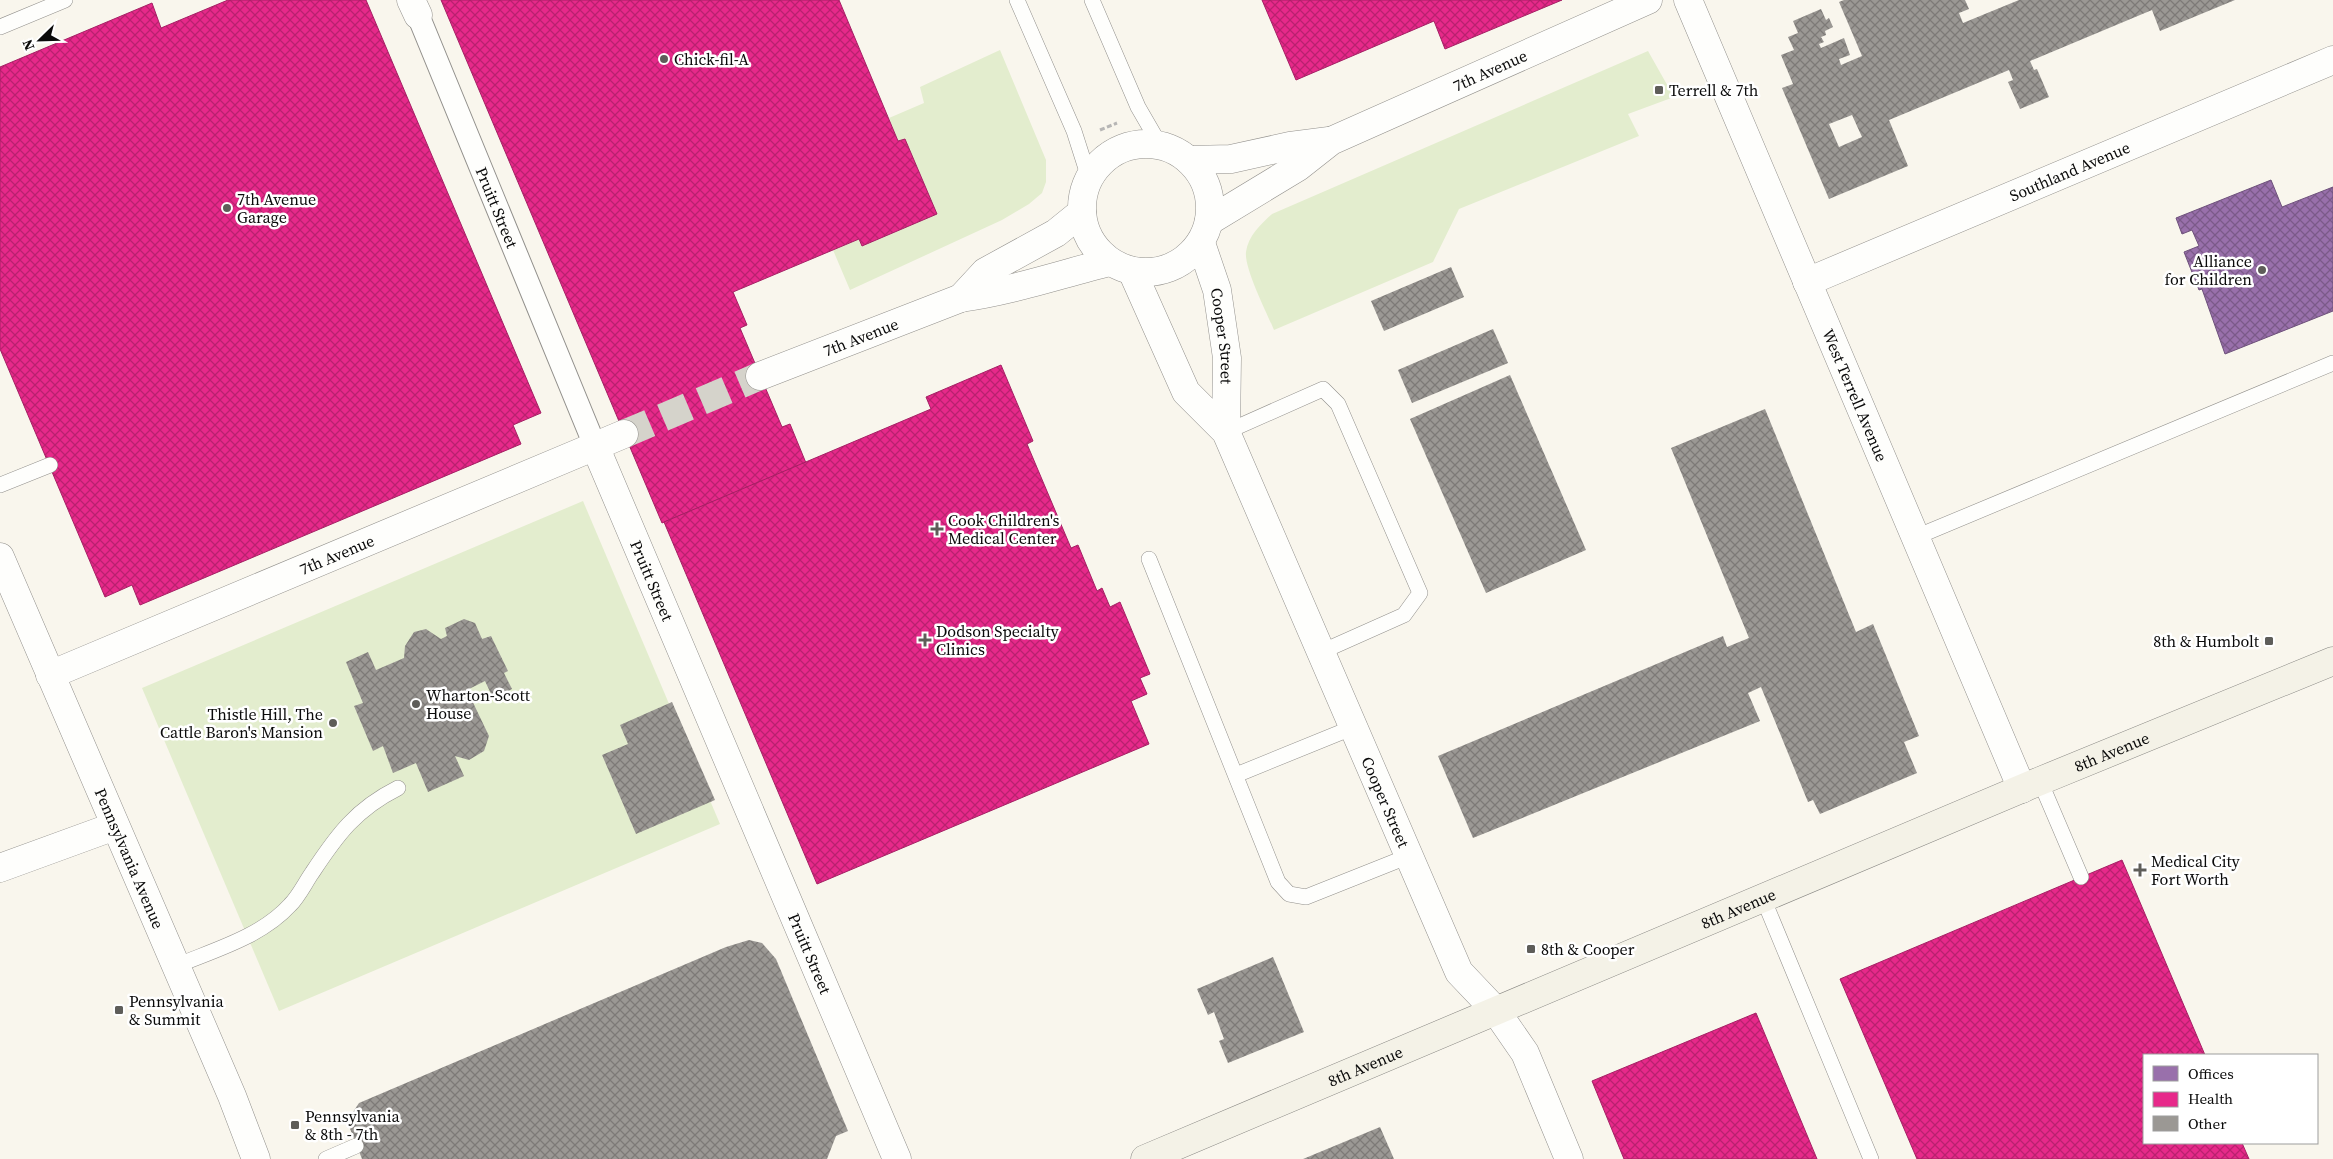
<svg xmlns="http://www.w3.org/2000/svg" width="2333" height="1159" viewBox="0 0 2333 1159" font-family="'Source Serif 4',serif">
<defs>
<pattern id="offices-cross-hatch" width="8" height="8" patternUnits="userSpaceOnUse" patternTransform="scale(1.25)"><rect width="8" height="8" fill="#9970ab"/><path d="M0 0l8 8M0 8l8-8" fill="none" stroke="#7b5a89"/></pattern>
<pattern id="health-cross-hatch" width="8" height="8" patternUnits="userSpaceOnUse" patternTransform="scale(1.25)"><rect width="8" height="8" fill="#e7298a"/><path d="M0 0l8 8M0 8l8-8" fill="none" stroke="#b9216f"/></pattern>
<pattern id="building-cross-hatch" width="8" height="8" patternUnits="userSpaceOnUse" patternTransform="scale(1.25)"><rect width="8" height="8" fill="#9b9894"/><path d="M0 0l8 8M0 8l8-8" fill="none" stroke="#7d7a77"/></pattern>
</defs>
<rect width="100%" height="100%" fill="#f9f6ed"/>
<g fill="#e3edce">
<path d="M 1000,50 L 1046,160 L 1046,182 L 1042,193 L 1029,204 L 1002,220 L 850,290 L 833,250 L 859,239 L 863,246 L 937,214 L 905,139 L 898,141 L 889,118 L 924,103 L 920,87 Z"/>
<path d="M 1648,51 L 1674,97 L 1628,114 L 1639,136 L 1459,209 L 1433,262 L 1274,330 C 1267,313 1244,268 1246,252 C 1248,236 1261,224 1272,214 Z"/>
<path d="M 583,501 L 720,824 L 279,1011 L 142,688 Z"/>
</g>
<path fill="url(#offices-cross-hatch)" stroke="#6e517b" d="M 2271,180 L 2282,207 L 2333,187 L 2333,311 L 2225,354 L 2202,289 L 2199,290 L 2184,252 L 2199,246 L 2192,230 L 2182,234 L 2176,218 Z"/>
<g fill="url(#health-cross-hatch)" stroke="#a52064">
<path d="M 228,0 L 366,0 L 541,413 L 513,425 L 521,444 L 140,605 L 132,585 L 105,597 L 0,349 L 0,67 L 152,3 L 161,28 Z"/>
<path d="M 441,0 L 839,0 L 898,141 L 905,139 L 937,214 L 862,246 L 859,239 L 733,292 L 747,325 L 740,328 L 782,427 L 790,424 L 806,463 L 662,523 Z"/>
<path d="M 1562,0 L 1445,49 L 1434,21 L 1296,80 L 1262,0 Z"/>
<path d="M 1001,365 L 1033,441 L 1027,444 L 1071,548 L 1078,545 L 1097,591 L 1102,588 L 1110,607 L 1120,602 L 1150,674 L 1140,678 L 1147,694 L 1131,701 L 1149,744 L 817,884 L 664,522 L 931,409 L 926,397 Z"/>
<path d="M 2122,860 L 2205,1055 L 2144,1055 L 2144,1143 L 2242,1143 L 2249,1159 L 1917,1159 L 1840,979 Z"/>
<path d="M 1756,1013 L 1817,1159 L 1624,1159 L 1592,1081 Z"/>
</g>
<g fill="url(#building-cross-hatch)" fill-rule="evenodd">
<path d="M 1844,0 L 1965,0 L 1969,9 L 1959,13 L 1963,23 L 2019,0 L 2235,0 L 2160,31 L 2152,10 L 2030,61 L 2034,70 L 2037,69 L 2049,97 L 2020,109 L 2008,82 L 2013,80 L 2009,70 L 1889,120 L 1908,166 L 1829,199 L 1782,88 L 1793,84 L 1781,55 L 1794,50 L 1788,37 L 1798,33 L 1793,21 L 1821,9 L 1826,20 L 1829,18 L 1833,27 L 1825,31 L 1826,35 L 1821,37 L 1824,42 L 1819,44 L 1821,48 L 1844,38 L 1850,55 L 1839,59 L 1841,65 L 1862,56 L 1839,2 ZM 1852,115 L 1862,137 L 1839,147 L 1829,124 Z"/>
<path d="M 1451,267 L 1464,297 L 1384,331 L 1371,301 Z"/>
<path d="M 1493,329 L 1508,363 L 1412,403 L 1398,370 Z"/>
<path d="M 1510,375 L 1586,550 L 1486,593 L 1410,419 Z"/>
<path d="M 1765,409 L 1856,632 L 1873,624 L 1919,736 L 1904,742 L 1917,773 L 1820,814 L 1813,800 L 1808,802 L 1761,687 L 1748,693 L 1760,721 L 1473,838 L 1438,756 L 1723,636 L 1727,647 L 1749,638 L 1671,448 Z"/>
<path d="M 464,619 L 475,623 L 482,639 L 491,636 L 508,671 L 504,673 L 512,689 L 493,698 L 485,681 L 467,690 L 489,736 L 484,751 L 469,760 L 455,756 L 464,776 L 428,792 L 416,763 L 393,773 L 383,746 L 373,751 L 354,706 L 363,703 L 346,662 L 368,652 L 376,670 L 404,658 L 405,646 L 414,632 L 426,629 L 441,639 L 447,636 L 445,628 Z"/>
<path d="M 672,702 L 715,800 L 636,834 L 602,755 L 628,744 L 620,725 Z"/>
<path d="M 749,940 L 762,943 L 776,959 L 848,1131 L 836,1136 L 827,1159 L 362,1159 L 347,1121 L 359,1103 L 726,947 Z"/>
<path d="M 1273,957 L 1304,1032 L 1228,1063 L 1219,1041 L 1224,1039 L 1214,1012 L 1208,1015 L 1197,989 Z"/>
<path d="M 1380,1127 L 1394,1159 L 1303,1159 Z"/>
</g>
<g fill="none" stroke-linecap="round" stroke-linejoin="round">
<path stroke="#d5d3cb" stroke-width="28" stroke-dasharray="28 14" stroke-linecap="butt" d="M 624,434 L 760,376"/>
<g stroke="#92908c" stroke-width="16">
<g id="service">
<path d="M 1017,0 L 1074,131 L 1089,178"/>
<path d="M 1092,0 L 1138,107 L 1160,145"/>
<path d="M 0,27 L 65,0"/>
<path d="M 1226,432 L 1323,389 L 1338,404 L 1420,593 L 1404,615 L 1321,652"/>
<path d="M 0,485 L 50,465"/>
<path d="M 1916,537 L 2333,363"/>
<path d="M 1149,559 L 1278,882 L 1289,894 L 1306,897 L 1409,856"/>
<path d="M 1236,775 L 1354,727"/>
<path d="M 2040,781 L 2081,877"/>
<path d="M 1763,898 L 1871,1159"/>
<path d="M 176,966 C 214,950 261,937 290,905 C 299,896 305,883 312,873 C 337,835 356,809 398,788"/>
<path d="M 326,1159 L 356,1146"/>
</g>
</g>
<g stroke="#92908c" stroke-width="24">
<g id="pedestrian">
<path id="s1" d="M 418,15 L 595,446"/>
</g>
</g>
<g stroke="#92908c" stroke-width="29">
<g id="minor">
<path d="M 411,0 L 418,15"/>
<circle cx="1146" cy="208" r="64"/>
<path d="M 1189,160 L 1231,159 L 1290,146 L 1329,141"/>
<path id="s2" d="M 1209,221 L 1298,167 L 1331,141 L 1648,0"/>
<path id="s3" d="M 1201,243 L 1217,290 L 1227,358 L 1226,432"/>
<path id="s4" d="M 1132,271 L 1186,392 L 1226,432 L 1459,972 L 1496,1011 L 1525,1053 L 1569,1159"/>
<path id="s5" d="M 1807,282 L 2333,60"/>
<path d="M 961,298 L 985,272 L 1056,233 L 1082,212"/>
<path id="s6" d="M 760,376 L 961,298 C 1012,291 1061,274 1110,262"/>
<path id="s7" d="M 595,446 L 897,1159"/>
<path id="s8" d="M 50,675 L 624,434"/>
</g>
</g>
<g stroke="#92908c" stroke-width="29">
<g id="tertiary">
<path id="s9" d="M 1688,0 L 2022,789"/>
<path id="s10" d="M 0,557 L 232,1096 L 256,1159"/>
<path d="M 0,868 L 115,826"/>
</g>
</g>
<g stroke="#888783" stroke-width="29">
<g id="secondary">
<path id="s11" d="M 1145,1159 L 2040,781 L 2333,661"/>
</g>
</g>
<path stroke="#b7b6b5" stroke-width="3" stroke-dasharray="5 2.5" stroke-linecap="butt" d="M 1100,130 L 1117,123"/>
<use href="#service" stroke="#fefefc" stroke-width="15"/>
<use href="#pedestrian" stroke="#fefefc" stroke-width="22"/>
<use href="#minor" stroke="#fefefc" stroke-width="28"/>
<use href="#tertiary" stroke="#fefefc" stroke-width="28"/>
<use href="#secondary" stroke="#f4f2e7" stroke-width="28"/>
</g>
<g fill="#5e5d59" stroke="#fff" stroke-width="2">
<circle cx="664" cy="59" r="5"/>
<rect x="1654" y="85" width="10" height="10" rx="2.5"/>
<circle cx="227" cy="208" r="5"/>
<circle cx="2262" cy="270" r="5"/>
<path d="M934.5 521.5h5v5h5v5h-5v5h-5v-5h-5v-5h5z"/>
<path d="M922.5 632.5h5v5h5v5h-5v5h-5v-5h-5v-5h5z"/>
<rect x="2264" y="636" width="10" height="10" rx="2.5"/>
<circle cx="416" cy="704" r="5"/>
<circle cx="333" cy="723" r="5"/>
<path d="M2137.5 862.5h5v5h5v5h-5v5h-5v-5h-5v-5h5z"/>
<rect x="1526" y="944" width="10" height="10" rx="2.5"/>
<rect x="114" y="1005" width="10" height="10" rx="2.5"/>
<rect x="290" y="1120" width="10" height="10" rx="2.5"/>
</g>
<g text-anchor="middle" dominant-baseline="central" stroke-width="5" stroke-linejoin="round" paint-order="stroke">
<g font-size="16" fill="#0a0a0a" stroke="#fff" text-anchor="start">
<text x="674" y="59">Chick-fil-A</text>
<text x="1669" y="90">Terrell &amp; 7th</text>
<text x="237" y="199">7th Avenue<tspan x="237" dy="18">Garage</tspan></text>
<text x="2252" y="261" text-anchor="end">Alliance<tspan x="2252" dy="18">for Children</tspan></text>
<text x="948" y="520">Cook Children's<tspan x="948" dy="18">Medical Center</tspan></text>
<text x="936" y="631">Dodson Specialty<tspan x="936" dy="18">Clinics</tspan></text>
<text x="2259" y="641" text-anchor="end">8th &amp; Humbolt</text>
<text x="426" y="695">Wharton-Scott<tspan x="426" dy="18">House</tspan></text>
<text x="323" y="714" text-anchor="end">Thistle Hill, The<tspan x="323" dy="18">Cattle Baron's Mansion</tspan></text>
<text x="2151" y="861">Medical City<tspan x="2151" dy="18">Fort Worth</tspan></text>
<text x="1541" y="949">8th &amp; Cooper</text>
<text x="129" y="1001">Pennsylvania<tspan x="129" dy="18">&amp; Summit</tspan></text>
<text x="305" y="1116">Pennsylvania<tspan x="305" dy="18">&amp; 8th - 7th</tspan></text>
</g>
<g font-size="16" fill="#0a0a0a" stroke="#fff">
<text stroke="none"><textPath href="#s2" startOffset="320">7th Avenue</textPath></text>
<text stroke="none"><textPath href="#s5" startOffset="285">Southland Avenue</textPath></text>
<text stroke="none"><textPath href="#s1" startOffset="208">Pruitt Street</textPath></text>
<text stroke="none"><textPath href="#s3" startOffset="96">Cooper Street</textPath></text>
<text stroke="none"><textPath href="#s6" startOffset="108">7th Avenue</textPath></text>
<text stroke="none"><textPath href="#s9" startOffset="429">West Terrell Avenue</textPath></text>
<text stroke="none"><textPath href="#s8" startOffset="311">7th Avenue</textPath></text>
<text stroke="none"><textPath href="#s7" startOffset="146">Pruitt Street</textPath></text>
<text stroke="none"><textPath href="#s11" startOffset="1049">8th Avenue</textPath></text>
<text stroke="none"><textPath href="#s4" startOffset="592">Cooper Street</textPath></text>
<text stroke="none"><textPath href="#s10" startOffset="328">Pennsylvania Avenue</textPath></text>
<text stroke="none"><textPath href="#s11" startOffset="644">8th Avenue</textPath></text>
<text stroke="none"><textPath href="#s7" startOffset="551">Pruitt Street</textPath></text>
<text stroke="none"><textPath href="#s11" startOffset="239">8th Avenue</textPath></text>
</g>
</g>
<rect x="2143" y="1054" width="175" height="90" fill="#ffffff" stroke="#9d9d9d"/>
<rect x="2153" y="1066" width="25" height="15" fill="#9970ab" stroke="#9d9d9d"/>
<text x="2188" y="1079" font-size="15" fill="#0a0a0a">Offices</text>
<rect x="2153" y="1092" width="25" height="15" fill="#e7298a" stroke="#9d9d9d"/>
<text x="2188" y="1104" font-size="15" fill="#0a0a0a">Health</text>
<rect x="2153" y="1116" width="25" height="15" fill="#9b9894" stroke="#9d9d9d"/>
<text x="2188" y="1129" font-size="15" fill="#0a0a0a">Other</text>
<g transform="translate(40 40) rotate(247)" stroke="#ffffff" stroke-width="4" paint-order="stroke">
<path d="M0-4L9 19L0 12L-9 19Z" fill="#0a0a0a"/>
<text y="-8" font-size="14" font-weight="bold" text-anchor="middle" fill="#0a0a0a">N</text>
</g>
</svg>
